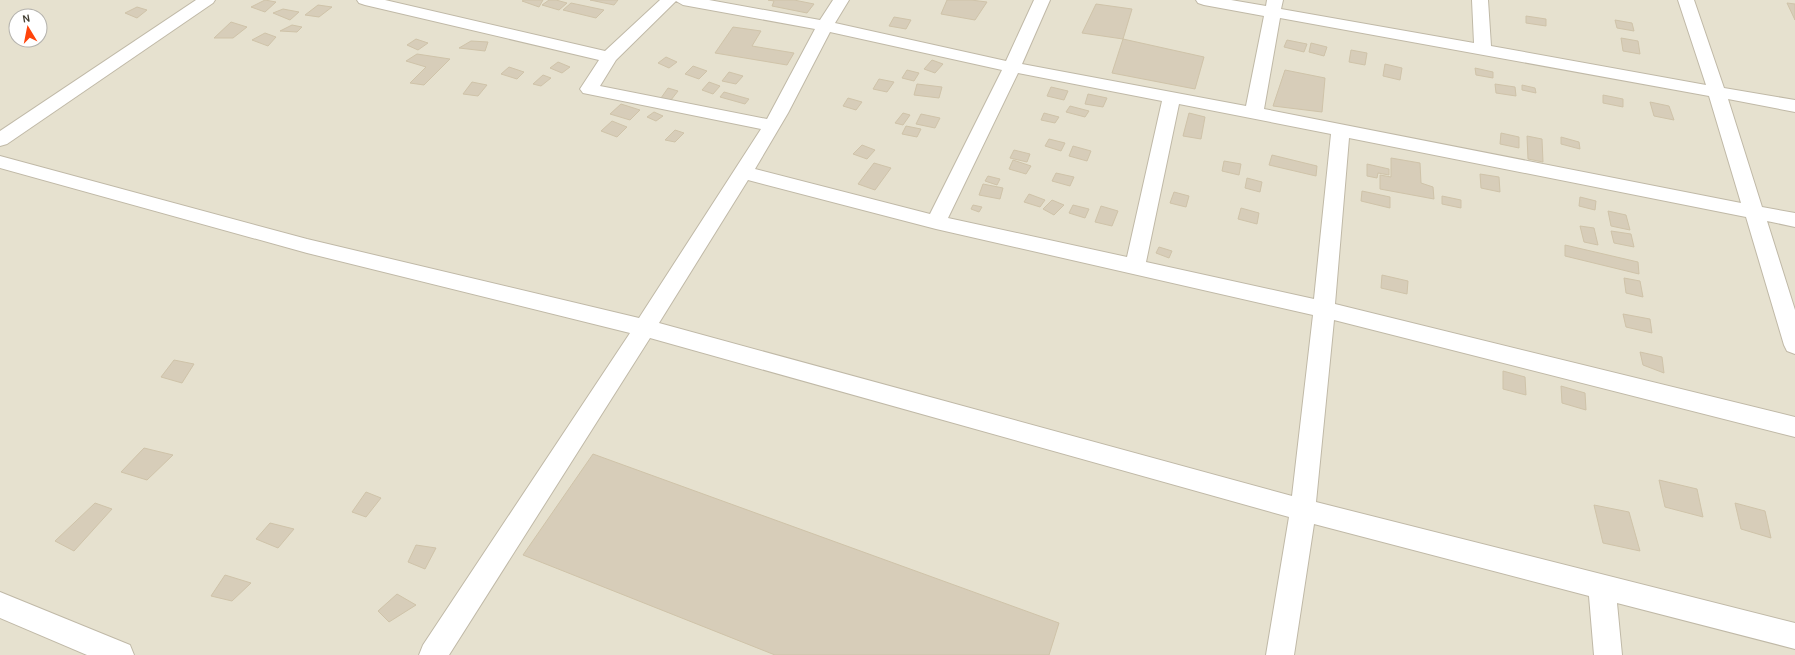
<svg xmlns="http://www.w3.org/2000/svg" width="1795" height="655" viewBox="0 0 1795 655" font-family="Karla,sans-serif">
<rect width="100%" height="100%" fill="#f2eee1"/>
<path fill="#e6e1cf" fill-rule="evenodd" d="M 0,0 L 1795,0 L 1795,655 L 0,655 ZM 16,16 L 40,16 L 40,40 L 16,40 Z"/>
<g fill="#d7cdb9" stroke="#cfc3a9">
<path d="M 265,0 L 276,2 L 265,12 L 251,7 Z"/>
<path d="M 524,0 L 543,0 L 539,7 L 522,1 Z"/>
<path d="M 549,0 L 556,0 L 567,3 L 559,10 L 542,5 Z"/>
<path d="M 590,0 L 618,0 L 614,5 Z"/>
<path d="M 768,0 L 794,0 L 814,4 L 807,13 L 772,6 L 774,1 Z"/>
<path d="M 947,0 L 971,0 L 987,2 L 975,20 L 941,14 Z"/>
<path d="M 571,3 L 604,10 L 596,18 L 563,10 Z"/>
<path d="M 1787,3 L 1795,4 L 1795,20 Z"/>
<path d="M 1096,4 L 1132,9 L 1123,39 L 1082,33 Z"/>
<path d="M 318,5 L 332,7 L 319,17 L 305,15 Z"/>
<path d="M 137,7 L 147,10 L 137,18 L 125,13 Z"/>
<path d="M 283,9 L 299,12 L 290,20 L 273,13 Z"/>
<path d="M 1526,16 L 1546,19 L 1546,26 L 1526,23 Z"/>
<path d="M 894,17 L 911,20 L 906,29 L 889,26 Z"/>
<path d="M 1615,20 L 1632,23 L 1634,31 L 1617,28 Z"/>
<path d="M 231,22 L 247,27 L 233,38 L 214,38 Z"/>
<path d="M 292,25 L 302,27 L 297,32 L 280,31 Z"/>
<path d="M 733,27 L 761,31 L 752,46 L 794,53 L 787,65 L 715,53 Z"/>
<path d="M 265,33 L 276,37 L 268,46 L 252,40 Z"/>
<path d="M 1621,38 L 1638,41 L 1640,54 L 1623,51 Z"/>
<path d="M 416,39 L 428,43 L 418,50 L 407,45 Z"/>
<path d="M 1123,39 L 1204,57 L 1195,89 L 1112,73 Z"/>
<path d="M 1287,40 L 1307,44 L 1304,52 L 1284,47 Z"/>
<path d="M 471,41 L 488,42 L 485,51 L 459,48 Z"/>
<path d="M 1311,43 L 1327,47 L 1324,56 L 1309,52 Z"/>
<path d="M 1351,50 L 1367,53 L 1365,65 L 1349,62 Z"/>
<path d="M 417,54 L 450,59 L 424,85 L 410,83 L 426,67 L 406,61 Z"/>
<path d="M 666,57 L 677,62 L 669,68 L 658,63 Z"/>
<path d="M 932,60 L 943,64 L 935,73 L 924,69 Z"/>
<path d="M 558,62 L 570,67 L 562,73 L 550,68 Z"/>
<path d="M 1385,64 L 1402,68 L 1400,80 L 1383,76 Z"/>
<path d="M 693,66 L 707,71 L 699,79 L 685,74 Z"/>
<path d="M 509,67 L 524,72 L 517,79 L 501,74 Z"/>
<path d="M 1475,68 L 1493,72 L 1493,78 L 1476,75 Z"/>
<path d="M 907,70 L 919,73 L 914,81 L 902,78 Z"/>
<path d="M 1285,70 L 1325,78 L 1322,112 L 1273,106 Z"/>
<path d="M 729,72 L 743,76 L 736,84 L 722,81 Z"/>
<path d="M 543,75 L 551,78 L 541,86 L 533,84 Z"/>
<path d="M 879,79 L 894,82 L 887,92 L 873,89 Z"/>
<path d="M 472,82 L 487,85 L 478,96 L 463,94 Z"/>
<path d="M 709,82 L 720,86 L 713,94 L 702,90 Z"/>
<path d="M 917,84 L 942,87 L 939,98 L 914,95 Z"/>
<path d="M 1495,84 L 1515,87 L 1516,96 L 1496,93 Z"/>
<path d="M 1522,85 L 1535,88 L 1536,93 L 1522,90 Z"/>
<path d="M 1051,87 L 1068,91 L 1064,100 L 1047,96 Z"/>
<path d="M 668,88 L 678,91 L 671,100 L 661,98 Z"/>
<path d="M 724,92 L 749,99 L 745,104 L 720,97 Z"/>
<path d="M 1088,94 L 1107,98 L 1103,107 L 1085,104 Z"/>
<path d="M 1603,95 L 1623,99 L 1623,107 L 1603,103 Z"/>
<path d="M 848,98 L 862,102 L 856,110 L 843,106 Z"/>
<path d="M 1650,102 L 1669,106 L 1674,120 L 1654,116 Z"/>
<path d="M 621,104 L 640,110 L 630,120 L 610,114 Z"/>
<path d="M 1070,106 L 1089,111 L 1085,117 L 1066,112 Z"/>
<path d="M 654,112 L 663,116 L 656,121 L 647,117 Z"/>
<path d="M 903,113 L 910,115 L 903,125 L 895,123 Z"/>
<path d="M 1044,113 L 1059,117 L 1055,123 L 1041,120 Z"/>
<path d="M 1189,113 L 1205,117 L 1201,139 L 1183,136 Z"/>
<path d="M 921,114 L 940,118 L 935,128 L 916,124 Z"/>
<path d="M 612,121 L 627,127 L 617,137 L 601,131 Z"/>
<path d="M 906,126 L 921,129 L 917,137 L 902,134 Z"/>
<path d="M 675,130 L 684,133 L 675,142 L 665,140 Z"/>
<path d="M 1501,133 L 1519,137 L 1519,148 L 1500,144 Z"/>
<path d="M 1527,136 L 1542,139 L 1543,162 L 1528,159 Z"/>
<path d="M 1561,137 L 1579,142 L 1580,149 L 1561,144 Z"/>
<path d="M 1049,139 L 1065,143 L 1061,151 L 1045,146 Z"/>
<path d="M 862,145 L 875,150 L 867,159 L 853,154 Z"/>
<path d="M 1073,146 L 1091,151 L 1087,161 L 1069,156 Z"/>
<path d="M 1014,150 L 1030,154 L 1027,162 L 1010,158 Z"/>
<path d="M 1272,155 L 1317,166 L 1316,176 L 1269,165 Z"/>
<path d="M 1391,158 L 1420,163 L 1421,183 L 1433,187 L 1434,199 L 1380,189 L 1380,175 L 1391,177 Z"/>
<path d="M 1013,160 L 1031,166 L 1026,174 L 1009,169 Z"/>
<path d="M 1224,161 L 1241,164 L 1239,175 L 1222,171 Z"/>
<path d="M 874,163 L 891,168 L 875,190 L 858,184 Z"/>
<path d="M 1367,164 L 1389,169 L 1389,175 L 1378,173 L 1377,178 L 1367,176 Z"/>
<path d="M 1056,173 L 1074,177 L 1070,186 L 1052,181 Z"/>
<path d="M 1480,174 L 1499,177 L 1500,192 L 1481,188 Z"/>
<path d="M 988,176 L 1000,179 L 997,185 L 985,181 Z"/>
<path d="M 1247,178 L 1262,182 L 1260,192 L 1245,188 Z"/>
<path d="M 983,184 L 1003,188 L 1000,199 L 979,195 Z"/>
<path d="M 1362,191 L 1390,197 L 1390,208 L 1361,201 Z"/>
<path d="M 1174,192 L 1189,196 L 1186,207 L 1170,203 Z"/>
<path d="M 1029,194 L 1045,200 L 1040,207 L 1024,202 Z"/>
<path d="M 1442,196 L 1461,200 L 1461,208 L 1442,204 Z"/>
<path d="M 1580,197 L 1596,201 L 1595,210 L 1579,206 Z"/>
<path d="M 1052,200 L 1064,205 L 1054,215 L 1043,209 Z"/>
<path d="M 973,205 L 982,207 L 979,212 L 971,209 Z"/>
<path d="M 1073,205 L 1089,209 L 1085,218 L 1069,213 Z"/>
<path d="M 1101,206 L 1118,211 L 1112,226 L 1095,222 Z"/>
<path d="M 1241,208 L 1259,213 L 1257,224 L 1238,219 Z"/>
<path d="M 1608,211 L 1626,215 L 1630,230 L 1611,226 Z"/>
<path d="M 1580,226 L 1594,228 L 1598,245 L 1584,242 Z"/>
<path d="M 1611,231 L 1631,234 L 1634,247 L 1614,243 Z"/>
<path d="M 1565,245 L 1638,262 L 1639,274 L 1565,256 Z"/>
<path d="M 1159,247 L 1172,251 L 1169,258 L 1156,253 Z"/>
<path d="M 1382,275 L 1408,281 L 1407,294 L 1381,288 Z"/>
<path d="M 1624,278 L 1640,281 L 1643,297 L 1626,293 Z"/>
<path d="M 1623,314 L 1650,319 L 1652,333 L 1626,327 Z"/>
<path d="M 1640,352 L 1662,357 L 1664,373 L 1643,365 Z"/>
<path d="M 174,360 L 194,364 L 182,383 L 161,377 Z"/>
<path d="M 1503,371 L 1525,377 L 1526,395 L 1503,389 Z"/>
<path d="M 1561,386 L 1585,393 L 1586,410 L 1562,403 Z"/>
<path d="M 144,448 L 173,455 L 147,480 L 121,472 Z"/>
<path d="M 593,454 L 1059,623 L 1049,655 L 775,655 L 523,555 Z"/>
<path d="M 1659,480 L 1697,489 L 1703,517 L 1665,507 Z"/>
<path d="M 366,492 L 381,498 L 366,517 L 352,512 Z"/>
<path d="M 95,503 L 112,509 L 74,551 L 55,541 Z"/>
<path d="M 1735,503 L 1765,511 L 1771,538 L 1741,529 Z"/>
<path d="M 1594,505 L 1629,512 L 1640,551 L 1603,543 Z"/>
<path d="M 270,523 L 294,529 L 278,548 L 256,539 Z"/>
<path d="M 416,545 L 436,548 L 425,569 L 408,562 Z"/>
<path d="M 225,575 L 251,583 L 232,601 L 211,596 Z"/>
<path d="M 397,594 L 416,605 L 389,622 L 378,611 Z"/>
</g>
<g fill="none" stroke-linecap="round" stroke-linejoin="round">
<g stroke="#c0b9a7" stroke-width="2">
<g id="minor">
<path d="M 196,0 L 215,0 L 213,3 L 7,144 L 0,146 L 0,131 Z"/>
<path d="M 357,0 L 385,0 L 605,51 L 660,0 L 709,0 L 820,20 L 833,0 L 849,0 L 835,23 L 1006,61 L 1034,0 L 1050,0 L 1022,64 L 1246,106 L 1264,16 L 1204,5 L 1198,3 L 1196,0 L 1231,0 L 1266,6 L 1267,0 L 1283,0 L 1281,9 L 1474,43 L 1472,0 L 1488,0 L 1491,46 L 1706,85 L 1678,0 L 1694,0 L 1724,88 L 1795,100 L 1795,112 L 1728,99 L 1762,207 L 1795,213 L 1795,227 L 1767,221 L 1795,310 L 1795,354 L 1787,351 L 1784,345 L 1746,217 L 1349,138 L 1335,304 L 1795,417 L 1795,437 L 1334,320 L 1316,502 L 1795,623 L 1795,649 L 1617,603 L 1622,655 L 1594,655 L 1589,596 L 1314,524 L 1294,655 L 1266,655 L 1289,517 L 650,338 L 449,655 L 419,655 L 423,645 L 630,333 L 307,253 L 0,168 L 0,156 L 307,239 L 639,318 L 761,129 L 583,93 L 580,89 L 599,60 L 365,5 L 359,3 ZM 676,1 L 683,5 L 815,29 L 767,119 L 600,86 L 616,60 ZM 1280,18 L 1709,96 L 1741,203 L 1264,109 ZM 830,32 L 1002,70 L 930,214 L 755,169 L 788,113 ZM 1018,73 L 1162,101 L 1127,257 L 948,218 ZM 1179,104 L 1331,134 L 1314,299 L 1146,262 ZM 748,180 L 936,229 L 1313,315 L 1292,496 L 659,323 Z"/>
<path d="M 0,592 L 130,645 L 134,655 L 87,655 L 0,618 Z"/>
</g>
</g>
<use href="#minor" fill="#fff" fill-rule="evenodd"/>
</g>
<g transform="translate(28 28) rotate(350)"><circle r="19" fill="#ffffff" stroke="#b4b2ad"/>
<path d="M0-3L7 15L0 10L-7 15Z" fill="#ff440b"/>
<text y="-6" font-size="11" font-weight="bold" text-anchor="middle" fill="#433e32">N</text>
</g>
</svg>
